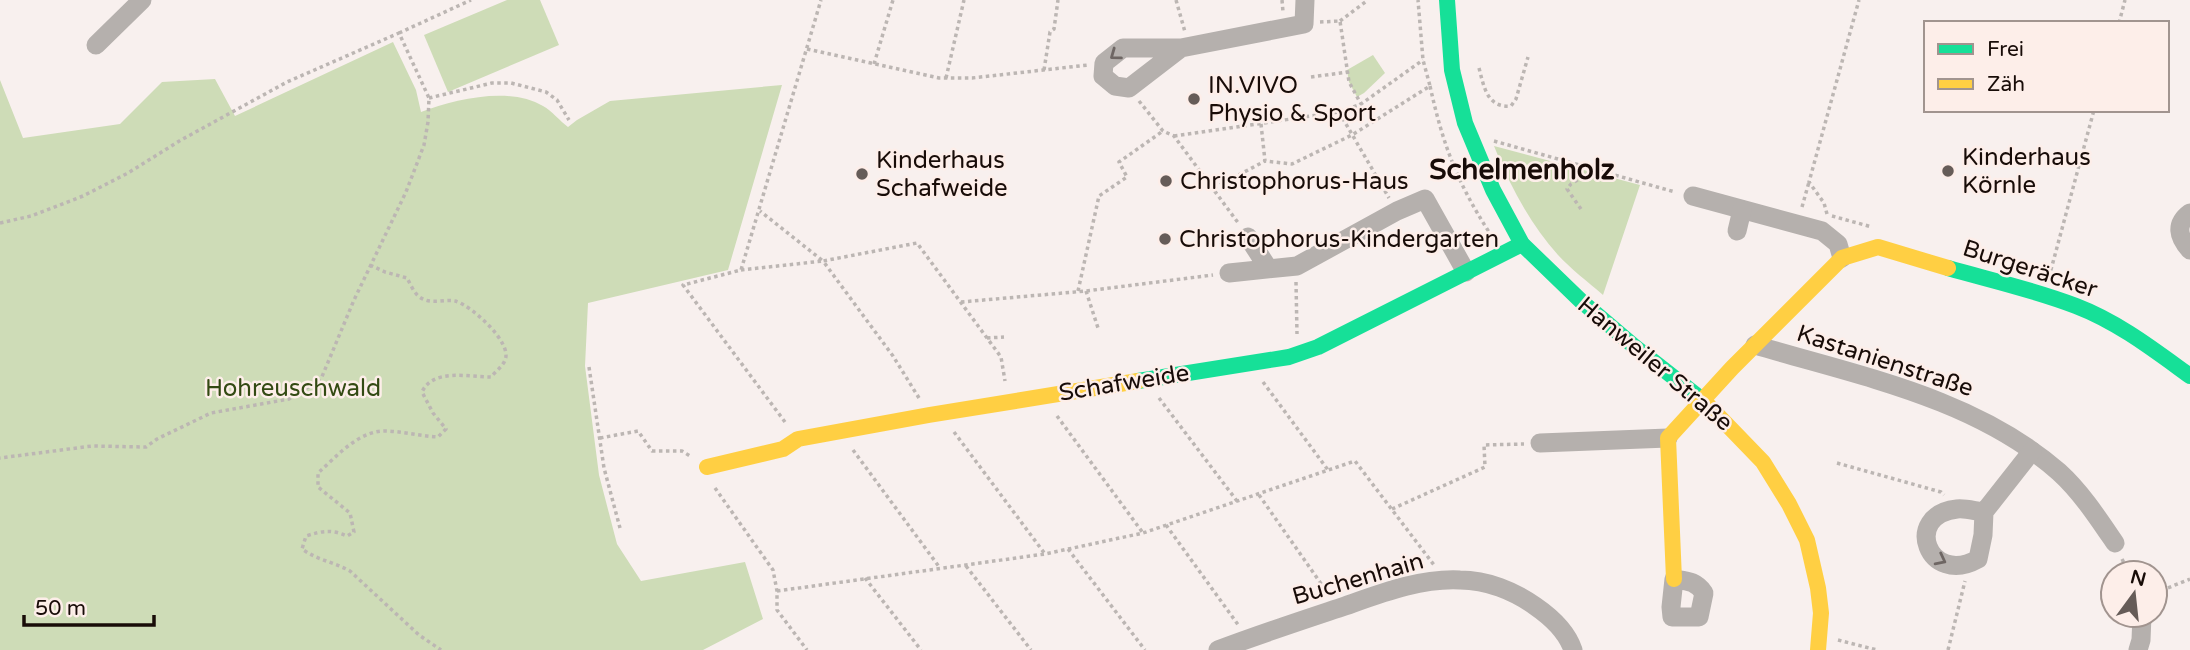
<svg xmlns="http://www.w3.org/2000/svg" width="2190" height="650" viewBox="0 0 2190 650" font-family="'Varela Round',sans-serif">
<rect width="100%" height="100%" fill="#f8f0ee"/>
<g fill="#cedcb7">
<path d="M 507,0 L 540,0 L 559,45 L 448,92 L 424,35 Z"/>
<path d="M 393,42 L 416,90 L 421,112 C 455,99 510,86 543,106 C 552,111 560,121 568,127 L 577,120 L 610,101 L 782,85 L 728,270 L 588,303 L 585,366 L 599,475 L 617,544 L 641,581 L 745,562 L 763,619 L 703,650 L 0,650 L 0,80 L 23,138 L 120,124 L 162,82 L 215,79 L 235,116 Z"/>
<path d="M 1373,55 L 1385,73 L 1364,93 L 1357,97 L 1349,82 L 1347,70 Z"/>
<path d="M 1494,146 L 1640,185 L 1603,295 C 1588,282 1571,269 1558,255 C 1530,224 1509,184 1494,146 Z"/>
</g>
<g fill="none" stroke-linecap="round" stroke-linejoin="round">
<g stroke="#bcb6b3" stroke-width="3.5" stroke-dasharray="3.5 3.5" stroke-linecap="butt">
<path d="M 1176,0 L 1185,32"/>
<path d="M 1282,0 L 1283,12"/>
<path d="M 1340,21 L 1368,0"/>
<path d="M 1320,22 L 1340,21 L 1349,82 L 1361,104"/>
<path d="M 2119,23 L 2125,0"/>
<path d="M 399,33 L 471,0"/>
<path d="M 807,49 L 939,78 L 972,78 L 1088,65"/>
<path d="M 874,64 L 893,0"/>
<path d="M 1479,68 C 1484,87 1487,108 1511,106 L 1516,99 L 1528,57"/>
<path d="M 1044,70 L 1050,32 L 1054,29 L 1058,0"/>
<path d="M 1311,77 L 1348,72"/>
<path d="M 946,78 L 964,0"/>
<path d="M 1430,86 C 1443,145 1457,182 1489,232"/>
<path d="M 429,98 L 492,83 L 511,83 L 546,92 L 557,100 L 569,120"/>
<path d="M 1139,101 L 1163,131 L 1174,136 L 1239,224"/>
<path d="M 1319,108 L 1320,115"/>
<path d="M 1339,112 L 1389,198"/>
<path d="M 1261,124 L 1265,161 L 1292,164 L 1352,135 L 1430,86 L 1423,60 L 1418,0"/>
<path d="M 1174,136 L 1339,112 L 1361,104 L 1423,60"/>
<path d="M 1494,141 L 1675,192"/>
<path d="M 1214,188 L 1265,161"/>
<path d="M 1802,207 L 1809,182"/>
<path d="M 1581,209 L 1567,189 L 1571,184 L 1594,170"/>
<path d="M 1827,214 L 1824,203 L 1809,182 L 1859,0"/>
<path d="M 1832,216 L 1872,227"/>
<path d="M 0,223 L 31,216 L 83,196 L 128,173 L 181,140 L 287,82 L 399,33 L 429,98 L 428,122 L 424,145 L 406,192 L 354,300 L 321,379 L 289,399 L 211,413 L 157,439 L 146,447 L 92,446 L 0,458"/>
<path d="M 370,265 L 385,272 L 407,278 C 411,285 415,296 423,299 C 433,304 445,299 455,301 C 471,305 513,343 505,360 C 503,366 495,372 491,377 C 468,377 433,368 422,392 L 433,413 L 446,429 L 438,437 C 421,436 405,432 388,431 C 360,429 337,456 318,473 L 318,487 L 350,513 L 354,532 L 347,536 C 331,529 322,531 306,536 L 302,549 C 317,560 334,562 350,571 L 419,635 L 441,650"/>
<path d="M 741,270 L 823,261 L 760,211"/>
<path d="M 2049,277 L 2094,110"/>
<path d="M 1296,282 L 1297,334"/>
<path d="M 1078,291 L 1099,196 L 1127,177 L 1119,162 L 1163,131"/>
<path d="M 1086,291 L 1098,328"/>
<path d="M 961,302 L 1086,291 L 1213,275"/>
<path d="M 987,338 L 1004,337"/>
<path d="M 589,367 L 604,468 L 620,528"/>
<path d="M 1263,382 L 1328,470"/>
<path d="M 919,398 L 893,356 L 823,261 L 917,243 L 1001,357 L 1005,381"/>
<path d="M 1159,398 L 1237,501"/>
<path d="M 1057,416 L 1143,533"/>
<path d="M 785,422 L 683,285 L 741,270 L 821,0"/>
<path d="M 954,432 L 1045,554"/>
<path d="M 600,438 L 638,431 L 652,451 L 682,451 L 690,456"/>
<path d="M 853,450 L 940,568"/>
<path d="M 1837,463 L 1941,492 L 1944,495"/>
<path d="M 715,488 L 773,570 L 777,591 L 777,610 L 807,650"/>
<path d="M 1259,495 L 1329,595"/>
<path d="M 1392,509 L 1485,467 L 1484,445 L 1524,444"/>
<path d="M 1166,525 L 1239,626"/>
<path d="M 1068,549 L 1145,650"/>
<path d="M 2122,559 L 2129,573"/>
<path d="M 966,566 L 1031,650"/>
<path d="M 865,578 L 921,650"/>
<path d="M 777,591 L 1045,554 L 1143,533 L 1355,461 L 1434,565"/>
<path d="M 2155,593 L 2190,579"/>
<path d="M 1838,640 L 1877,650"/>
<path d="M 1948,650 L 1965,581"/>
</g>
<g stroke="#b5b0ad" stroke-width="19">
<path d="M 96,45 L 142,0"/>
<path d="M 1181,48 L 1129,88 L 1115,86 L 1103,76 L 1104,63 L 1123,48 L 1181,48 L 1304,24 L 1305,0"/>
<path d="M 1693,196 L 1822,231 L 1838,244 L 1842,258"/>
<path d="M 2190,213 C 2175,224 2178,237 2190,250"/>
<path d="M 1737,231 L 1742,210"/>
<path d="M 1248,237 L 1268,268"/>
<path d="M 1229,273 L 1297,266 L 1397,211 L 1425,199 L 1466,272"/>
<path d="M 1755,345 C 1859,376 1975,398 2059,472 C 2081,492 2098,518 2115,543"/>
<path d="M 1540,443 L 1668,438"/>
<path d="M 1984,512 C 1975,511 1965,508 1957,509 C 1902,515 1928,587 1978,559 L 1983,535 L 1984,512 L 2032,451"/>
<path d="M 1674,579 C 1687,581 1696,581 1704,593 L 1699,617 L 1672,617 L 1671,607 Z"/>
<path d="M 1218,650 C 1260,634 1303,620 1345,606 C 1382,593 1421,578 1460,580 C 1487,580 1514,591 1535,606 C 1551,617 1567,632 1573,650"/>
<path d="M 2138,650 L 2141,640 L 2142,615"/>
</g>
<g stroke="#16e098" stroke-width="16">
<path d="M 1447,0 L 1452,70 L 1465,123 L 1493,190 L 1522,244 L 1581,301 L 1635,347 L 1705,402"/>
<path d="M 1948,268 C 1990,280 2035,290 2076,306 C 2118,322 2154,350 2190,376"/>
<path d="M 1138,381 L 1289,357 L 1318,347 L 1522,244"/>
</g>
<g stroke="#ffcf43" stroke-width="16">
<path d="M 1705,402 L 1763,462 L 1789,504 L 1807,540 L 1818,588 L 1821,613 L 1818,650"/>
<path d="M 707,467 L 783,449 L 798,439 L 929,415 L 1138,381"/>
<path d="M 1674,579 L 1668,438 L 1732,368 L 1842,258 L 1878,247 L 1948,268"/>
</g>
</g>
<defs><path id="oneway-chevron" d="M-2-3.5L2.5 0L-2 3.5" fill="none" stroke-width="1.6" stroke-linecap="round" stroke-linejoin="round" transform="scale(1.75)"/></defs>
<g stroke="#6e6663">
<use href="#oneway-chevron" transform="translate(1115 55) rotate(144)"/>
<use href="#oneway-chevron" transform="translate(1941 560) rotate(27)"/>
</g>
<g fill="#665c58" stroke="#fdeee9" stroke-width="2.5">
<circle cx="1194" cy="99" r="7"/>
<circle cx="1948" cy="171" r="7"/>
<circle cx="862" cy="174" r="7"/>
<circle cx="1166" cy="181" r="7"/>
<circle cx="1165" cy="239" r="7"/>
</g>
<g text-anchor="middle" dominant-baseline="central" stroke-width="5" stroke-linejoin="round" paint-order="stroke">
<g font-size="24" fill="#180c08" stroke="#fdeee9" text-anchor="start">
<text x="1208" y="85">IN.VIVO<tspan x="1208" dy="28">Physio &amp; Sport</tspan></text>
<text x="1962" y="157">Kinderhaus<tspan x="1962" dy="28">Körnle</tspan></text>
<text x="876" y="160">Kinderhaus<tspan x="876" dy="28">Schafweide</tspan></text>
<text x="1180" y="181">Christophorus-Haus</text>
<text x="1179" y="239">Christophorus-Kindergarten</text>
</g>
<g font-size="24" fill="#180c08" stroke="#fdeee9">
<text transform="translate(2030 269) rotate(18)">Burgeräcker</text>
<text transform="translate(1885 361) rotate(18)">Kastanienstraße</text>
<text transform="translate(1655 364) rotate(40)">Hanweiler Straße</text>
<text transform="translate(1124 383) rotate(-9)">Schafweide</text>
<text transform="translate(1358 579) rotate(-16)">Buchenhain</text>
</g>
<g font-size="24" fill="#334a13" stroke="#fdeee9">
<text x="293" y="388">Hohreuschwald</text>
</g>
<g font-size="28" font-weight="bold" fill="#180c08" stroke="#fdeee9">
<text x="1522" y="170">Schelmenholz</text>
</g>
</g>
<rect x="1924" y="21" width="245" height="91" fill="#fdeee9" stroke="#a1948f" stroke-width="2"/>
<rect x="1938" y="44" width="35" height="10" fill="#16e098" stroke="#a1948f" stroke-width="2"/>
<text x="1987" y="56" font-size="21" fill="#180c08">Frei</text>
<rect x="1938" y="79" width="35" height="10" fill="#ffcf43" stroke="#a1948f" stroke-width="2"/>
<text x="1987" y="91" font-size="21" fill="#180c08">Zäh</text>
<g transform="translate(2134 594) rotate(15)"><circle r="33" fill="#fdeee9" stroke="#a1948f" stroke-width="2"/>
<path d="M0-5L12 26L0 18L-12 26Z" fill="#665c58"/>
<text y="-10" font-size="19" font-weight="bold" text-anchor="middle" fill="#180c08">N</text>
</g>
<path d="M24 615v10h130v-10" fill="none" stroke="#180c08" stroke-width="3.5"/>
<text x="35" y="615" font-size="21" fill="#180c08" stroke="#fdeee9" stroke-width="5" paint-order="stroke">50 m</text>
</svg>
